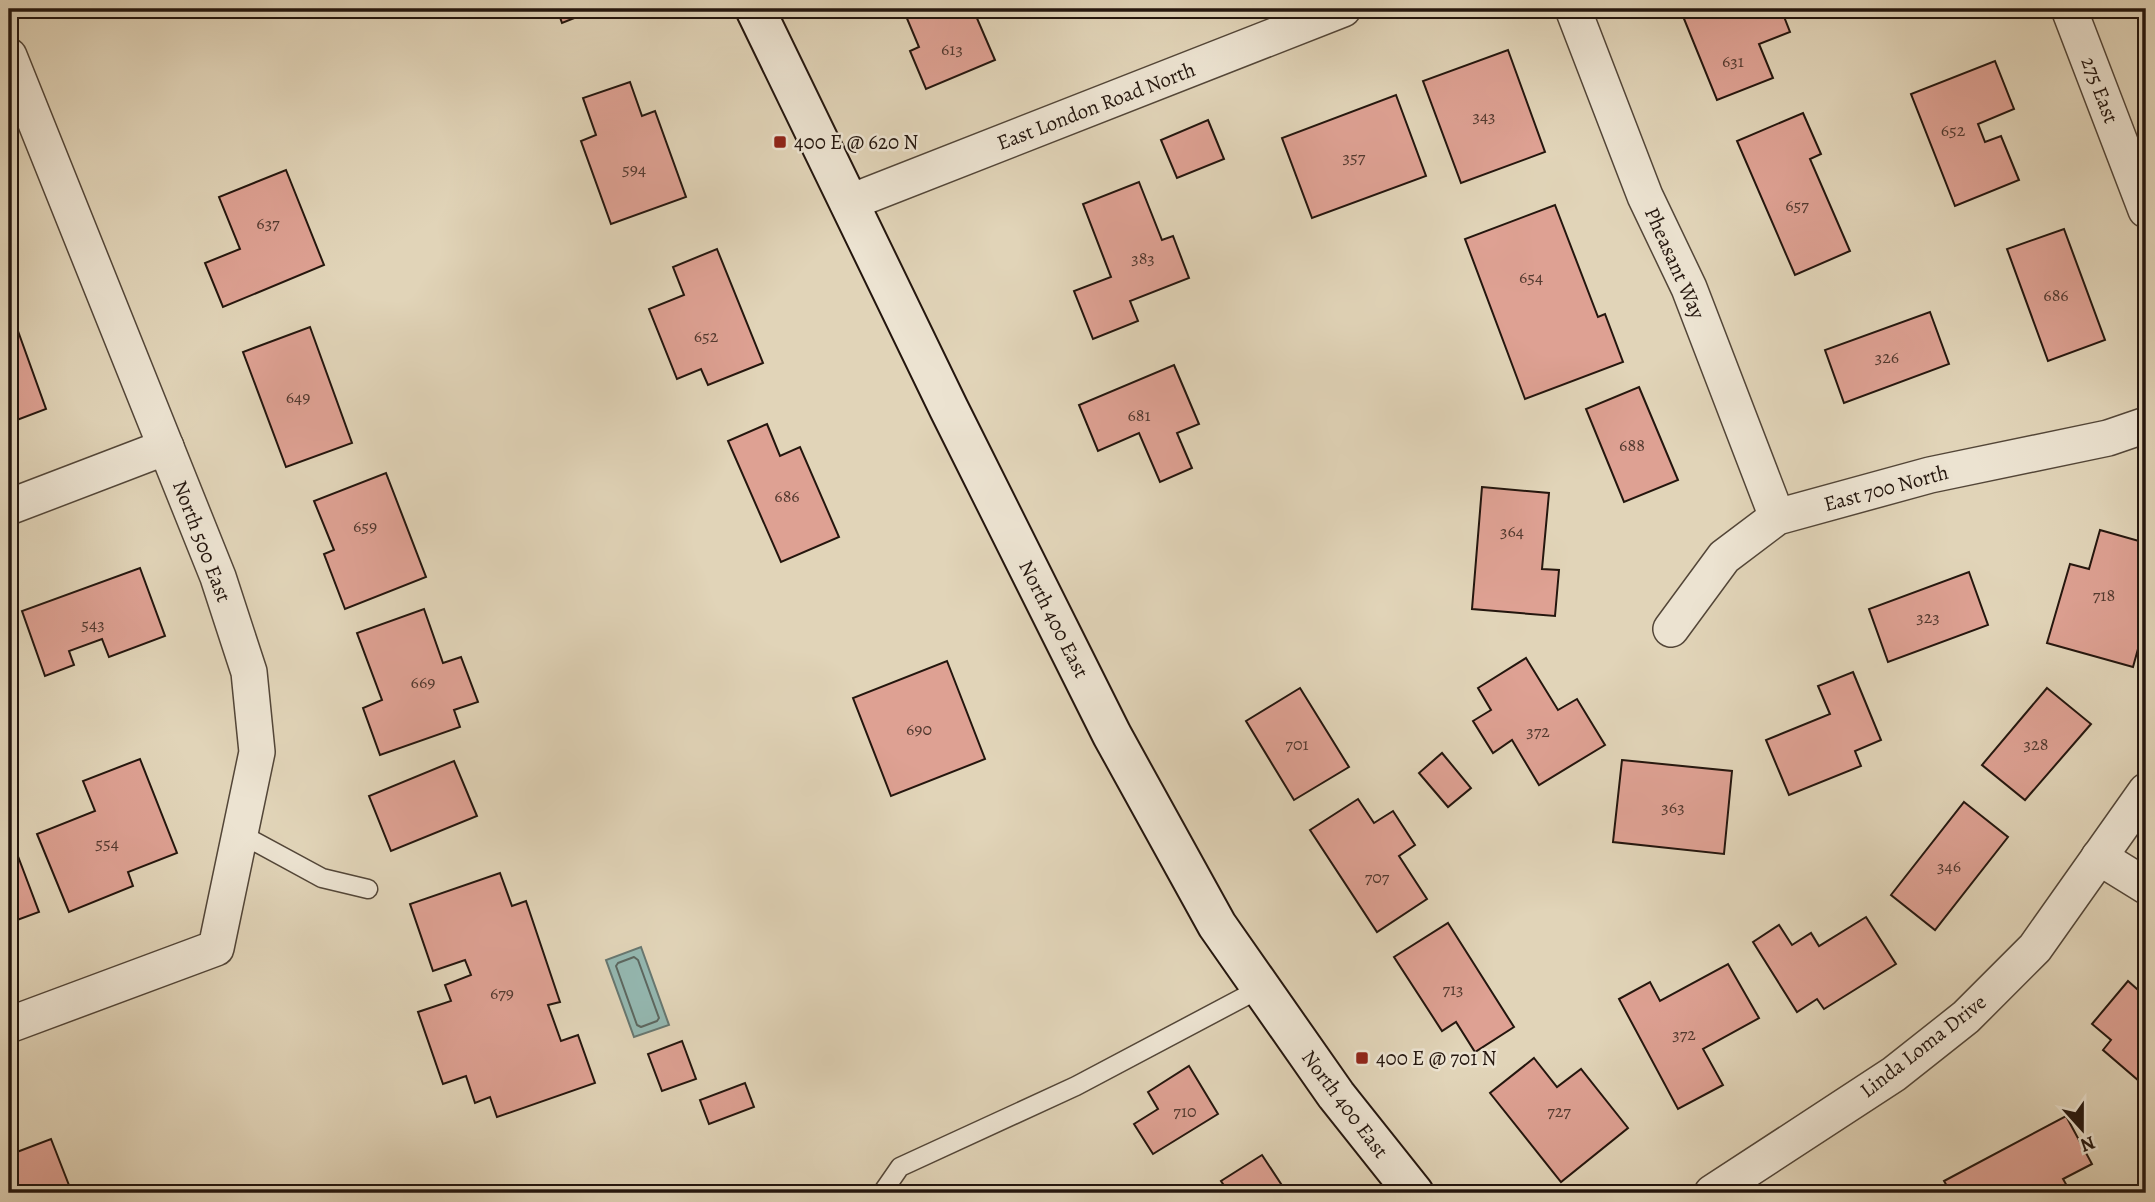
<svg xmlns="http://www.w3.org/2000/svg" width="2155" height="1202" viewBox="0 0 2155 1202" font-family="Alegreya,serif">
<rect width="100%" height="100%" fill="#e1d4b8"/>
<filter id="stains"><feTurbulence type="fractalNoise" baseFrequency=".00286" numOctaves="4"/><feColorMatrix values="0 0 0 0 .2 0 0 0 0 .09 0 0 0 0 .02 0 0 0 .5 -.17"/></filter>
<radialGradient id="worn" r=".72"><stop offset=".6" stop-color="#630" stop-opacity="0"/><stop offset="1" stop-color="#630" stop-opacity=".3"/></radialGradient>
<path fill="#94b8b1" stroke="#677770" stroke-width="2" d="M 641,947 L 669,1025 L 634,1037 L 606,960 Z"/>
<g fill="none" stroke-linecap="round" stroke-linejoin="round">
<path stroke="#5c6760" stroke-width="2" d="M 634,957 L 638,960 L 659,1018 L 657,1021 L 641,1027 L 637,1025 L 616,966 L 618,963 Z"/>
</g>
<g fill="#dea193" stroke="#24160e" stroke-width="2">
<path d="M 557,9 L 597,9 L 562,23 Z"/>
<path d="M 903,9 L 973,9 L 995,60 L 926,89 L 910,51 L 919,47 Z"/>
<path d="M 1680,9 L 1781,9 L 1790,32 L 1759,44 L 1773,78 L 1717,100 Z"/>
<path d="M 1508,50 L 1545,152 L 1461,183 L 1423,81 Z"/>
<path d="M 1995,61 L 2014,109 L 1978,124 L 1985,142 L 2001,136 L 2019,180 L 1955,206 L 1911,94 Z"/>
<path d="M 630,82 L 642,116 L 655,111 L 686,197 L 611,224 L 581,141 L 596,135 L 583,98 Z"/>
<path d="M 1396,95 L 1426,176 L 1312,218 L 1282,138 Z"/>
<path d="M 1803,113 L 1821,154 L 1810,159 L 1850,251 L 1795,275 L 1737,141 Z"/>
<path d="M 1208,120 L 1224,159 L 1177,178 L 1161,140 Z"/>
<path d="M 286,170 L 324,265 L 223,307 L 205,263 L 240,249 L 219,197 Z"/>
<path d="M 1139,182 L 1162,240 L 1173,236 L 1189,278 L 1130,301 L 1138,321 L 1093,339 L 1074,291 L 1111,277 L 1083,204 Z"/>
<path d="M 1555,205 L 1598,317 L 1605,314 L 1623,362 L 1525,399 L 1465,239 Z"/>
<path d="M 2064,229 L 2105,340 L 2048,361 L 2007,249 Z"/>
<path d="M 717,249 L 763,363 L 708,385 L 701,369 L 677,379 L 649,309 L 684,295 L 673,267 Z"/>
<path d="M 9,306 L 46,409 L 9,423 Z"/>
<path d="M 1930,312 L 1949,364 L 1844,403 L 1825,350 Z"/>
<path d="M 310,327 L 352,443 L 286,467 L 243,352 Z"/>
<path d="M 1174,365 L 1199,424 L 1177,433 L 1192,468 L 1160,482 L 1139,433 L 1098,451 L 1079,405 Z"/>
<path d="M 1639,387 L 1678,480 L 1624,502 L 1586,409 Z"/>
<path d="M 767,424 L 780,456 L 800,447 L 839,537 L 781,562 L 728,441 Z"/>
<path d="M 386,473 L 426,577 L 345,609 L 324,554 L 334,550 L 314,501 Z"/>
<path d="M 1482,487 L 1549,493 L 1542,569 L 1559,570 L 1555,616 L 1472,609 Z"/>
<path d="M 2100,530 L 2146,543 L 2146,620 L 2133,667 L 2047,643 L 2070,564 L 2089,569 Z"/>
<path d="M 140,568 L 165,636 L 109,657 L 102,639 L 69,651 L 74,665 L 45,676 L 22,611 Z"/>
<path d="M 1969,572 L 1988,625 L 1888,662 L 1869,609 Z"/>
<path d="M 424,609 L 443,663 L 461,657 L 478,702 L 454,710 L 460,727 L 380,755 L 363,708 L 382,700 L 357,633 Z"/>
<path d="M 1526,658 L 1558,710 L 1577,699 L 1605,745 L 1539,785 L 1512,740 L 1493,753 L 1473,721 L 1491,710 L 1478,688 Z"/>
<path d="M 947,661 L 985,759 L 891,796 L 853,698 Z"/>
<path d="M 1853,672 L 1881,740 L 1855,751 L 1861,766 L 1789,795 L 1766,740 L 1830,714 L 1818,686 Z"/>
<path d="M 9,680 L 17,702 L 9,705 Z"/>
<path d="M 1300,688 L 1349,767 L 1294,800 L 1246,721 Z"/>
<path d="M 2047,688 L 2091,724 L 2025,800 L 1982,765 Z"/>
<path d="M 1442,753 L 1471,788 L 1448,807 L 1419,773 Z"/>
<path d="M 140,759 L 177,853 L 128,872 L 133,886 L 69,912 L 37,834 L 95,811 L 83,781 Z"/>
<path d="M 1622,760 L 1732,771 L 1724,854 L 1613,842 Z"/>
<path d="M 454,761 L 477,816 L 391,851 L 369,796 Z"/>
<path d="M 1358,799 L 1374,823 L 1393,811 L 1415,845 L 1399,856 L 1427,899 L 1377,932 L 1310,830 Z"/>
<path d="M 1964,802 L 2008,837 L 1935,930 L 1891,895 Z"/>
<path d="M 16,851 L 39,912 L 9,923 L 9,854 Z"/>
<path d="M 500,873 L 512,906 L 526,901 L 560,1002 L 548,1005 L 561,1041 L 578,1035 L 595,1083 L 497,1117 L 490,1097 L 475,1103 L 466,1076 L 443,1084 L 418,1012 L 451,1001 L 445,985 L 471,975 L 465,960 L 433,971 L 410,904 Z"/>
<path d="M 1866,917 L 1896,964 L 1824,1009 L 1817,999 L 1797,1012 L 1753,942 L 1779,925 L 1792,945 L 1811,933 L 1819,946 Z"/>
<path d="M 1448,923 L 1514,1027 L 1475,1052 L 1456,1022 L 1442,1031 L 1394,957 Z"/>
<path d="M 1728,964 L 1759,1018 L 1703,1049 L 1723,1085 L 1678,1109 L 1619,999 L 1650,982 L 1660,1001 Z"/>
<path d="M 2128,981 L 2146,997 L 2146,1087 L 2103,1050 L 2111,1040 L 2092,1024 Z"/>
<path d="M 682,1041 L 696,1079 L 662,1091 L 648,1054 Z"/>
<path d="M 1534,1058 L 1557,1087 L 1581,1069 L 1628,1128 L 1561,1182 L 1490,1093 Z"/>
<path d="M 1189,1066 L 1218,1114 L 1153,1154 L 1134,1124 L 1158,1109 L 1148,1092 Z"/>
<path d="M 745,1083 L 754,1107 L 709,1124 L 700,1100 Z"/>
<path d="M 2066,1116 L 2092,1164 L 2063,1179 L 2071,1193 L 1951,1193 L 1944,1181 Z"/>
<path d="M 51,1139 L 72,1193 L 9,1193 L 9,1155 Z"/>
<path d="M 1262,1155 L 1287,1193 L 1229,1193 L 1221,1181 Z"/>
</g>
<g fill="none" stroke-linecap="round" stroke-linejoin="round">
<g stroke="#534638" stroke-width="21">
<g id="lane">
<path d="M 239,833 L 322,878 L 368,889"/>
<path d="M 882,1193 L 900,1167 L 1076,1086 L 1261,988"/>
</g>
</g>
<g stroke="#534638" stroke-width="38">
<g id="street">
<path d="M 1573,9 L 1645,196 L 1689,288 L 1777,517"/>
<path d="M 2069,9 L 2146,210"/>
<path d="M 9,56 L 218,577 L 249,672 L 257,752 L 216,948 L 9,1025"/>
<path d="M 848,203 L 1343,9"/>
<path d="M 9,507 L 166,447"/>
<path d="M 1671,629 L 1724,557 L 1777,517 L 1930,475 L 2108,438 L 2146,425"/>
<path d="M 2099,857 L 2146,886"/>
<path d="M 1712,1193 L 1894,1074 L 1966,1017 L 2035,948 L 2146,791"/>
</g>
</g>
<g stroke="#24160e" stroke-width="42">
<path id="secondary" d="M 755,9 L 949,409 L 1112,735 L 1217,925 L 1336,1095 L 1414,1193"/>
</g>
<use href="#lane" stroke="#ece3d1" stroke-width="18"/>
<use href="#street" stroke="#ece3d1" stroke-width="35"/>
<use href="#secondary" stroke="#ece3d1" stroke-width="38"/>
</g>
<g fill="#8f2418" stroke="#ece3d1" stroke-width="2.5">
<rect x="773" y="135" width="14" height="14" rx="3.5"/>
<rect x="1355" y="1051" width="14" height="14" rx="3.5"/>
</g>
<g text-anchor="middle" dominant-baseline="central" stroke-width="5" stroke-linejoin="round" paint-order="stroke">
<g font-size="18" fill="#52392f">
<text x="952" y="49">613</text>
<text x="1733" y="61">631</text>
<text x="1484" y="116">343</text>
<text x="1953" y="130">652</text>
<text x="1354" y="157">357</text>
<text x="634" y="169">594</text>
<text x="1797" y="205">657</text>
<text x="268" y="223">637</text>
<text x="1143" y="258">383</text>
<text x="1531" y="277">654</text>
<text x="2056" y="295">686</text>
<text x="706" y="336">652</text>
<text x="1887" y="357">326</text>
<text x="298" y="397">649</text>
<text x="1139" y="415">681</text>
<text x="1632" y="445">688</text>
<text x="787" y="496">686</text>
<text x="365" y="526">659</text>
<text x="1512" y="531">364</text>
<text x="2104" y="595">718</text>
<text x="1928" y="617">323</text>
<text x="93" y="624">543</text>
<text x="423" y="682">669</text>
<text x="919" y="729">690</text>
<text x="1538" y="731">372</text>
<text x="1297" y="744">701</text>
<text x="2036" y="744">328</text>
<text x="1673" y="807">363</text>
<text x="107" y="843">554</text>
<text x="1949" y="866">346</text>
<text x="1377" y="877">707</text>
<text x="1453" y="989">713</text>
<text x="502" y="993">679</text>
<text x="1684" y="1034">372</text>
<text x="1185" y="1111">710</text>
<text x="1559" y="1111">727</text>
</g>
<g font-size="21" fill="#24160e" stroke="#ece3d1">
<text transform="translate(2100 90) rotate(69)">275 East</text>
<text transform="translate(1096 106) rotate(-21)">East London Road North</text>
<text transform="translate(1675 263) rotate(66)">Pheasant Way</text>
<text transform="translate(1886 488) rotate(-15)">East 700 North</text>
<text transform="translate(202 541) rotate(69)">North 500 East</text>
<text transform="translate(1054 619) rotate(63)">North 400 East</text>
<text transform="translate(1923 1046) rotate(-38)">Linda Loma Drive</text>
<text transform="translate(1345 1104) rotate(53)">North 400 East</text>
</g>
<g font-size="21" fill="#24160e" stroke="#ece3d1" text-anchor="start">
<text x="794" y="142">400 E @ 620 N</text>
<text x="1376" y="1058">400 E @ 701 N</text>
</g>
</g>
<rect width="2155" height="1202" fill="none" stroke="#e1d4b8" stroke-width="35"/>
<rect x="10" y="10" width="2134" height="1181" fill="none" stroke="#24160e" stroke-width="3.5"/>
<rect x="18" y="18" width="2120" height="1167" fill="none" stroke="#24160e" stroke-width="2"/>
<g transform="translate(2082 1129) rotate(159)" stroke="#ece3d1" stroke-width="5" paint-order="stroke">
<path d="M0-5L12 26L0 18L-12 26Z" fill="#24160e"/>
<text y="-10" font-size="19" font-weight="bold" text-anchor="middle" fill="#24160e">N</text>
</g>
<rect width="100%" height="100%" filter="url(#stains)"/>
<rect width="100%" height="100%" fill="url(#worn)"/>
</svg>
